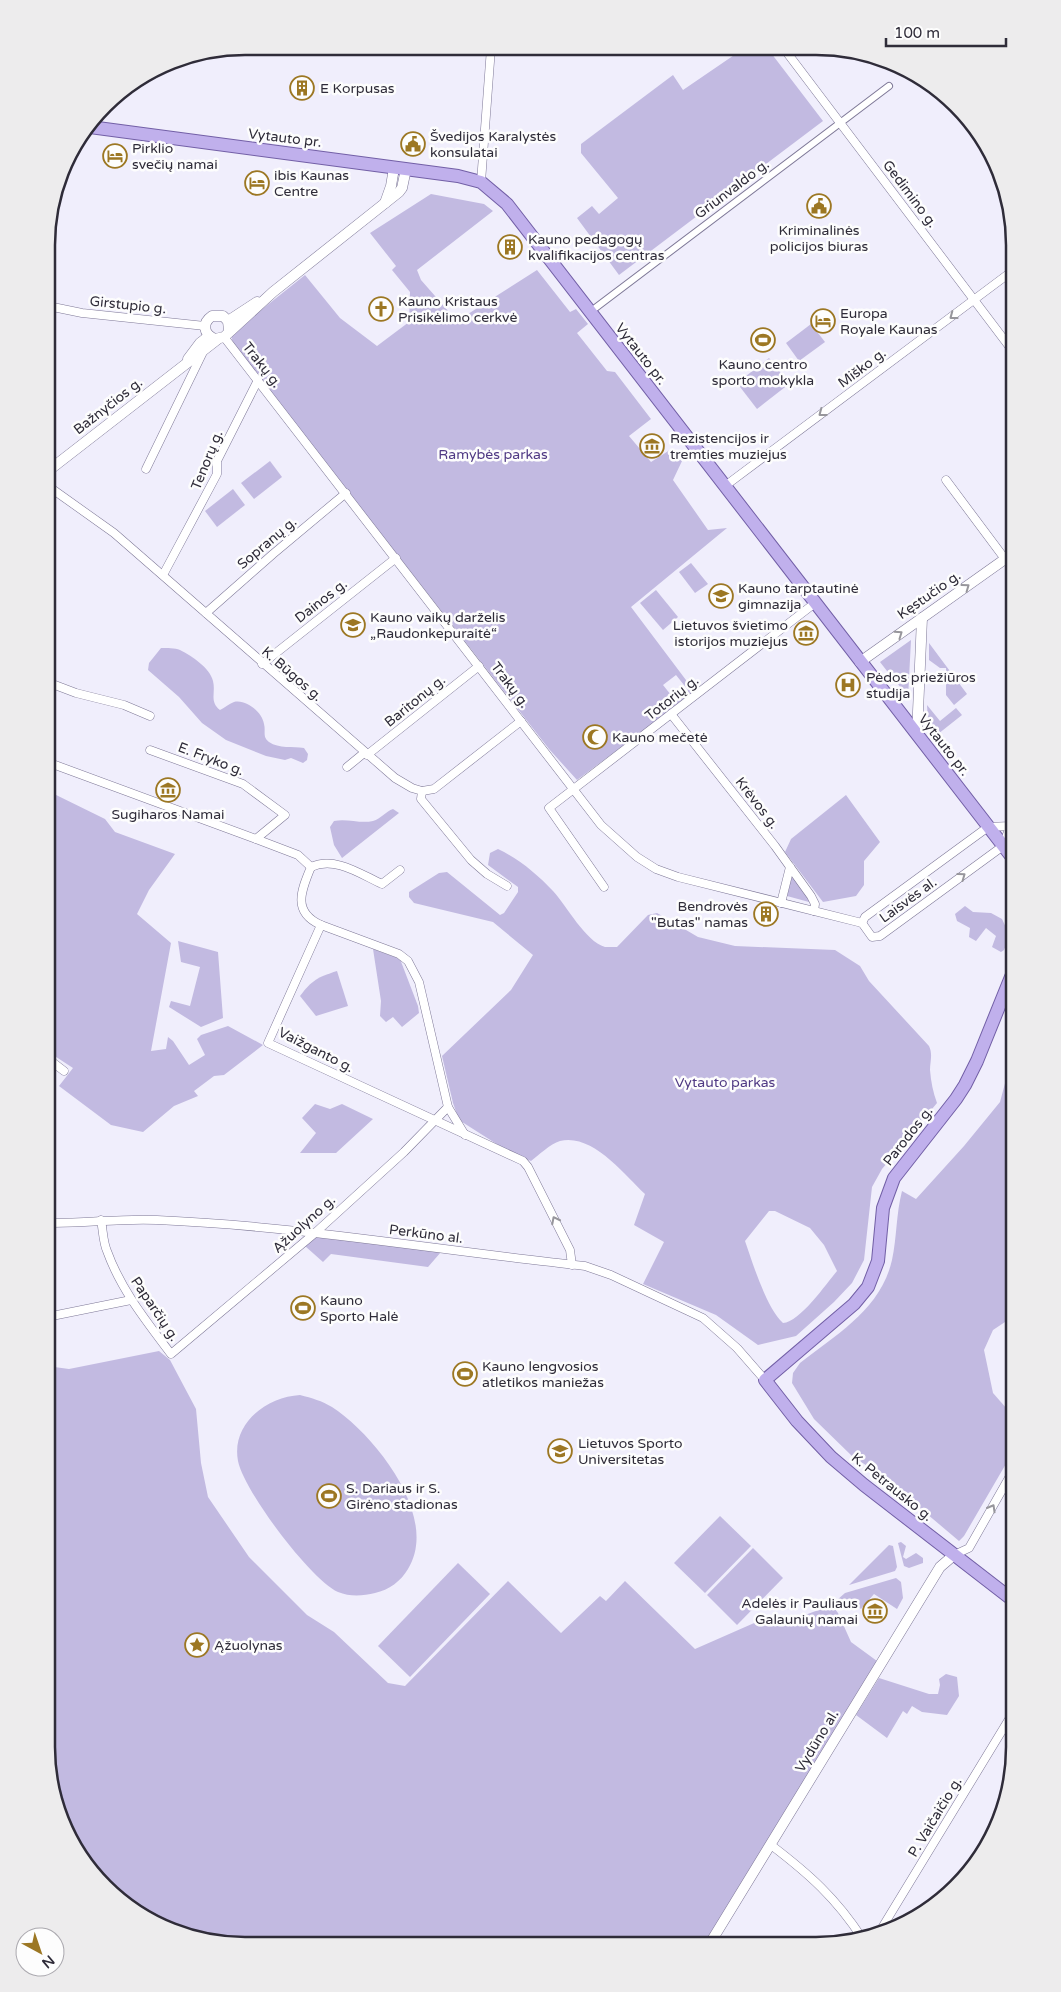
<svg xmlns="http://www.w3.org/2000/svg" width="1061" height="1992" viewBox="0 0 1061 1992" font-family="'Varela Round',sans-serif">
<rect width="100%" height="100%" fill="#f0eefc"/>
<g fill="#c2bae1" fill-rule="evenodd">
<path d="M 743,49 L 768,49 L 823,121 L 619,275 L 577,218 L 592,206 L 599,214 L 618,198 L 581,153 L 581,144 L 673,75 L 683,90 Z"/>
<path d="M 431,194 L 484,204 L 493,211 L 417,270 L 421,280 L 457,321 L 537,270 L 570,312 L 576,309 L 588,324 L 577,333 L 607,371 L 615,372 L 651,419 L 629,436 L 651,462 L 673,448 L 682,461 L 673,480 L 708,530 L 727,528 L 631,607 L 695,692 L 577,780 L 549,749 L 233,344 L 231,334 L 305,275 L 340,318 L 377,346 L 409,322 L 410,292 L 392,270 L 396,266 L 370,233 ZM 676,675 L 688,690 L 675,700 L 663,685 Z"/>
<path d="M 811,324 L 825,342 L 799,361 L 786,343 Z"/>
<path d="M 769,358 L 789,384 L 757,409 L 737,383 Z"/>
<path d="M 270,461 L 282,477 L 254,499 L 241,483 Z"/>
<path d="M 233,489 L 245,505 L 217,527 L 205,511 Z"/>
<path d="M 691,563 L 708,584 L 695,593 L 679,572 Z"/>
<path d="M 656,590 L 678,617 L 663,630 L 640,603 Z"/>
<path d="M 911,640 L 908,698 L 898,684 L 901,681 L 898,677 L 894,680 L 880,662 Z"/>
<path d="M 929,643 L 967,694 L 954,705 L 946,695 L 946,668 L 940,668 L 929,660 Z"/>
<path d="M 161,648 C 167,648 175,648 180,650 C 192,656 210,668 213,681 C 216,693 209,701 220,710 C 224,708 229,704 234,702 C 246,699 262,712 264,724 C 266,731 262,737 269,742 C 279,749 293,746 304,748 L 308,754 L 307,760 L 303,763 L 291,758 L 285,760 L 266,756 L 226,740 L 202,723 L 179,697 L 148,670 L 149,663 Z"/>
<path d="M 927,705 L 940,721 L 956,708 L 962,715 L 938,734 L 928,721 Z"/>
<path d="M 50,792 L 105,819 L 115,832 L 175,854 L 149,890 L 137,914 L 171,943 L 151,1051 L 166,1049 L 168,1037 L 173,1041 L 189,1065 L 205,1055 L 197,1039 L 201,1035 L 228,1026 L 263,1045 L 224,1075 L 214,1076 L 194,1091 L 198,1096 L 174,1106 L 143,1132 L 111,1125 L 59,1086 L 73,1068 L 47,1051 L 47,793 Z"/>
<path d="M 846,795 L 880,842 L 864,861 L 864,885 L 856,896 L 823,902 L 785,852 L 791,839 Z"/>
<path d="M 393,809 L 399,813 L 342,858 L 334,845 L 330,827 L 334,821 C 347,818 360,824 373,821 C 381,819 386,811 393,809 Z"/>
<path d="M 498,849 C 519,859 537,874 553,891 C 567,906 585,941 605,947 C 609,947 614,947 617,947 L 648,915 L 657,913 L 698,937 L 735,946 L 835,950 L 860,966 L 869,981 L 929,1046 C 933,1054 930,1062 930,1070 C 931,1082 933,1092 937,1103 L 882,1169 L 872,1187 L 864,1260 L 852,1283 L 834,1302 L 796,1336 L 758,1345 L 716,1315 L 643,1284 L 664,1242 L 634,1225 L 645,1194 C 624,1174 592,1133 560,1141 C 550,1144 539,1155 531,1161 L 506,1150 L 459,1120 L 453,1103 L 442,1056 L 511,990 L 533,955 L 493,922 L 414,903 L 409,897 L 409,892 L 439,873 L 447,872 L 500,915 L 504,913 L 518,892 L 518,887 L 488,865 L 490,853 ZM 769,1211 L 775,1211 L 810,1228 L 824,1245 L 837,1271 C 826,1284 800,1322 783,1323 C 766,1307 753,1264 745,1241 Z"/>
<path d="M 793,877 L 809,898 L 809,902 L 787,896 L 791,878 Z"/>
<path d="M 965,906 L 973,912 L 991,913 L 1002,919 L 1010,936 L 1004,950 L 1001,952 L 992,947 L 996,936 L 986,928 L 976,941 L 969,937 L 970,928 L 957,921 L 955,914 Z"/>
<path d="M 178,941 L 218,952 L 223,1018 L 201,1027 L 169,1007 L 171,1001 L 190,1006 L 200,967 L 181,962 Z"/>
<path d="M 373,949 L 400,959 L 418,1006 L 419,1013 L 402,1027 L 393,1017 L 386,1022 L 380,1016 L 381,1001 Z"/>
<path d="M 337,971 L 348,1006 L 316,1016 L 300,996 C 312,980 318,977 337,971 Z"/>
<path d="M 1015,1046 L 1014,1316 L 993,1330 L 984,1350 L 993,1393 L 1014,1417 L 1014,1450 L 964,1536 L 959,1541 L 881,1475 L 852,1456 L 814,1419 L 792,1383 L 793,1373 L 800,1363 C 837,1334 881,1309 892,1260 C 897,1237 896,1214 902,1191 L 916,1199 L 964,1146 L 1000,1102 Z"/>
<path d="M 315,1104 L 330,1109 L 342,1104 L 373,1119 L 336,1153 L 300,1153 L 316,1133 L 302,1118 Z"/>
<path d="M 316,1235 L 441,1252 L 428,1267 L 331,1254 L 323,1262 L 305,1246 Z"/>
<path d="M 159,1351 L 170,1360 L 196,1409 L 201,1463 L 208,1497 L 249,1557 L 307,1615 L 334,1632 L 388,1683 L 405,1686 L 508,1581 L 561,1633 L 600,1596 L 606,1601 L 625,1581 L 695,1649 L 761,1620 L 779,1615 L 786,1622 L 832,1605 L 838,1613 L 851,1642 L 877,1661 L 704,1945 L 219,1944 L 157,1925 L 114,1897 L 80,1857 L 57,1810 L 46,1747 L 47,1366 L 69,1369 Z"/>
<path d="M 300,1395 C 312,1398 322,1401 332,1407 C 375,1435 440,1517 408,1569 C 401,1581 389,1590 375,1593 C 363,1596 350,1597 338,1592 C 310,1579 244,1491 238,1461 C 231,1423 267,1397 300,1395 Z"/>
<path d="M 720,1516 L 751,1546 L 705,1593 L 674,1563 Z"/>
<path d="M 901,1542 L 906,1546 L 903,1557 L 906,1559 L 916,1553 L 923,1558 L 923,1563 L 909,1568 L 904,1566 L 898,1543 Z"/>
<path d="M 889,1545 L 893,1546 L 897,1567 L 895,1571 L 849,1585 Z"/>
<path d="M 753,1548 L 783,1578 L 737,1625 L 707,1595 Z"/>
<path d="M 458,1563 L 490,1594 L 410,1677 L 378,1646 Z"/>
<path d="M 896,1578 L 901,1582 L 903,1598 L 897,1609 L 874,1594 L 861,1609 L 853,1602 L 845,1609 L 837,1600 L 845,1593 Z"/>
<path d="M 946,1674 L 957,1677 L 959,1696 L 947,1715 L 922,1712 L 912,1706 L 907,1714 L 903,1711 L 887,1738 L 856,1715 L 879,1678 L 929,1694 L 938,1694 L 940,1685 L 939,1679 Z"/>
</g>
<g fill="none" stroke-linecap="round" stroke-linejoin="round">
<g stroke="#7e7897" stroke-width="8">
<path id="pedestrian" d="M 590,312 L 889,86"/>
</g>
<g stroke="#7e7897" stroke-width="9">
<g id="minor">
<path d="M 785,50 L 1015,354"/>
<path d="M 481,182 L 491,48"/>
<path d="M 48,306 L 82,313 L 205,326"/>
<path d="M 224,337 L 601,825 L 637,857 L 656,869 L 678,877 L 862,923"/>
<path d="M 146,469 L 203,352"/>
<path d="M 946,480 L 1005,559"/>
<path d="M 48,486 L 114,533 L 395,778 L 412,788 L 422,791 L 421,799 L 471,860 L 487,874 L 507,886"/>
<path d="M 725,486 L 1015,269"/>
<path d="M 163,575 L 217,474 L 217,461 L 258,380"/>
<path d="M 206,613 L 273,554 L 346,493"/>
<path d="M 262,664 L 396,558"/>
<path d="M 47,682 L 76,693 L 124,705 L 150,716"/>
<path d="M 671,714 L 775,846 L 811,896 L 815,904 L 814,911"/>
<path d="M 150,750 L 243,784 L 285,815 L 256,839"/>
<path d="M 367,755 L 479,666"/>
<path d="M 47,762 L 256,839 L 298,855 L 311,867 C 301,891 292,912 321,925 L 268,1043 L 523,1161 L 528,1167 L 570,1250 L 572,1265"/>
<path d="M 347,767 L 364,753"/>
<path d="M 422,791 L 434,789 L 521,721"/>
<path d="M 311,867 C 335,856 360,874 382,884 L 400,870"/>
<path d="M 604,887 L 549,808 L 815,603"/>
<path d="M 781,903 L 790,867"/>
<path d="M 862,923 L 872,937 L 880,936 L 1003,846 L 1010,826"/>
<path d="M 862,923 L 865,917 L 988,827 L 1010,826 L 1015,822"/>
<path d="M 321,925 L 399,954 L 408,961 L 419,982 L 448,1107 L 465,1135"/>
<path d="M 47,1058 L 64,1071"/>
<path d="M 101,1220 C 103,1230 103,1242 107,1251 C 121,1290 147,1322 171,1354 L 315,1233 L 404,1152 L 448,1107"/>
<path d="M 47,1223 C 83,1224 120,1218 157,1220 C 300,1226 442,1251 585,1266 L 611,1275 L 703,1318 L 737,1348 L 765,1380"/>
<path d="M 47,1317 L 131,1300"/>
<path d="M 954,1555 L 969,1548 L 1014,1469"/>
<path d="M 771,1845 C 809,1874 836,1898 862,1938"/>
<path d="M 877,1936 L 1014,1711"/>
</g>
</g>
<g stroke="#7e7897" stroke-width="11">
<g id="tertiary">
<path d="M 385,203 L 391,186 L 394,168"/>
<path d="M 228,321 L 257,302"/>
<path d="M 229,331 L 228,321 L 223,316 L 212,316 C 202,323 203,334 215,339 L 224,337 L 273,292 L 399,192 L 402,188 L 406,169"/>
<path d="M 188,359 L 200,343 L 209,336"/>
<path d="M 48,471 L 218,339"/>
<path d="M 860,662 L 1015,552"/>
<path d="M 917,735 L 922,618"/>
<path d="M 709,1945 L 940,1567 L 954,1555"/>
</g>
</g>
<g stroke="#725fa6" stroke-width="14">
<g id="primary">
<path d="M 90,127 L 458,176 L 481,182 L 507,204 L 1015,861"/>
<path d="M 1014,1601 L 864,1485 L 831,1457 L 797,1421 L 765,1380 L 854,1304 L 868,1287 L 878,1261 L 883,1208 L 894,1178 L 956,1099 L 965,1085 L 977,1061 L 1015,967"/>
</g>
</g>
<use href="#pedestrian" stroke="#fff" stroke-width="6"/>
<use href="#minor" stroke="#fff" stroke-width="8"/>
<use href="#tertiary" stroke="#fff" stroke-width="10"/>
<use href="#primary" stroke="#c0b0ec" stroke-width="12"/>
</g>
<defs><path id="oneway-chevron" d="M-2-3.5L2.5 0L-2 3.5" fill="none" stroke-width="1.6" stroke-linecap="round" stroke-linejoin="round" transform="scale(1.25)"/></defs>
<g stroke="#97969c">
<use href="#oneway-chevron" transform="translate(953 316) rotate(143)"/>
<use href="#oneway-chevron" transform="translate(822 413) rotate(143)"/>
<use href="#oneway-chevron" transform="translate(966 587) rotate(-36)"/>
<use href="#oneway-chevron" transform="translate(899 634) rotate(-35)"/>
<use href="#oneway-chevron" transform="translate(962 876) rotate(-36)"/>
<use href="#oneway-chevron" transform="translate(555 1220) rotate(-117)"/>
<use href="#oneway-chevron" transform="translate(992 1508) rotate(-60)"/>
</g>
<defs>
<g id="building-ring" transform="scale(1.25)"><circle r="9.5" fill="#fdfdfd" stroke="#9c7723" stroke-width="1.5"/><path d="M-4-6H4V6H1V3H-1V6H-4ZM-2.5-4.3h1.7v1.8h-1.7ZM.8-4.3h1.7v1.8H.8ZM-2.5-1h1.7V.8h-1.7ZM.8-1h1.7V.8H.8Z" fill="#9c7723"/></g>
<g id="civic-ring" transform="scale(1.25)"><circle r="9.5" fill="#fdfdfd" stroke="#9c7723" stroke-width="1.5"/><path d="M-.6-6.5H3V-4.5H.6V-3L4-1V1h2V6H-6V1h2V-1L-.6-3ZM-1.2 2.5V6h2.4V2.5Z" fill="#9c7723"/></g>
<g id="hotel-ring" transform="scale(1.25)"><circle r="9.5" fill="#fdfdfd" stroke="#9c7723" stroke-width="1.5"/><path d="M-6-4.5h1.5V1H6V5H4.5V3h-9V5H-6ZM-4 0a1.8 1.8 0 1 1 3.6 0ZM.5 0V-2.5h3Q6-2.5 6 0Z" fill="#9c7723"/></g>
<g id="church-ring" transform="scale(1.25)"><circle r="9.5" fill="#fdfdfd" stroke="#9c7723" stroke-width="1.5"/><path d="M-1.2-6h2.4v3.5h3.3v2.4h-3.3V6h-2.4V-.1h-3.3v-2.4h3.3Z" fill="#9c7723"/></g>
<g id="stadium-ring" transform="scale(1.25)"><circle r="9.5" fill="#fdfdfd" stroke="#9c7723" stroke-width="1.5"/><path d="M0-5a6.5 5 0 1 0 0 10a6.5 5 0 1 0 0-10ZM-3.5-1.8h7v3.6h-7Z" fill="#9c7723"/></g>
<g id="museum-ring" transform="scale(1.25)"><circle r="9.5" fill="#fdfdfd" stroke="#9c7723" stroke-width="1.5"/><path d="M0-6L6-3V-2H-6V-3ZM-5-1h2V3h-2ZM-1-1h2V3h-2ZM3-1h2V3H3ZM-6 4H6V6H-6Z" fill="#9c7723"/></g>
<g id="school-ring" transform="scale(1.25)"><circle r="9.5" fill="#fdfdfd" stroke="#9c7723" stroke-width="1.5"/><path d="M0-5L7-2L0 1L-7-2ZM-4 1L0 2.5L4 1V4Q0 6-4 4Z" fill="#9c7723"/></g>
<g id="hospital-ring" transform="scale(1.25)"><circle r="9.5" fill="#fdfdfd" stroke="#9c7723" stroke-width="1.5"/><path d="M-5-5h3v3.5h4V-5h3V5h-3V1.5h-4V5h-3Z" fill="#9c7723"/></g>
<g id="mosque-ring" transform="scale(1.25)"><circle r="9.5" fill="#fdfdfd" stroke="#9c7723" stroke-width="1.5"/><path d="M3.5-4.9A6 6 0 1 0 3.5 4.9A5 5 0 1 1 3.5-4.9Z" fill="#9c7723"/></g>
<g id="university-ring" transform="scale(1.25)"><circle r="9.5" fill="#fdfdfd" stroke="#9c7723" stroke-width="1.5"/><path d="M0-5L7-2L0 1L-7-2ZM-4 1L0 2.5L4 1V4Q0 6-4 4Z" fill="#9c7723"/></g>
<g id="sight-ring" transform="scale(1.25)"><circle r="9.5" fill="#fdfdfd" stroke="#9c7723" stroke-width="1.5"/><path d="M0-6L1.8-2.2L6-1.7L2.9 1.2L3.7 5.4L0 3.3L-3.7 5.4L-2.9 1.2L-6-1.7L-1.8-2.2Z" fill="#9c7723"/></g>
</defs>
<g fill-rule="evenodd">
<use href="#building-ring" x="302" y="88"/>
<use href="#civic-ring" x="413" y="144"/>
<use href="#hotel-ring" x="115" y="156"/>
<use href="#hotel-ring" x="257" y="183"/>
<use href="#civic-ring" x="819" y="206"/>
<use href="#building-ring" x="510" y="247"/>
<use href="#church-ring" x="381" y="309"/>
<use href="#hotel-ring" x="823" y="321"/>
<use href="#stadium-ring" x="763" y="340"/>
<use href="#museum-ring" x="652" y="446"/>
<use href="#school-ring" x="721" y="596"/>
<use href="#school-ring" x="353" y="625"/>
<use href="#museum-ring" x="806" y="633"/>
<use href="#hospital-ring" x="848" y="685"/>
<use href="#mosque-ring" x="595" y="737"/>
<use href="#museum-ring" x="168" y="790"/>
<use href="#building-ring" x="766" y="914"/>
<use href="#stadium-ring" x="303" y="1308"/>
<use href="#stadium-ring" x="465" y="1374"/>
<use href="#university-ring" x="560" y="1451"/>
<use href="#stadium-ring" x="329" y="1496"/>
<use href="#museum-ring" x="875" y="1611"/>
<use href="#sight-ring" x="197" y="1645"/>
</g>
<g text-anchor="middle" dominant-baseline="central" stroke-width="5" stroke-linejoin="round" paint-order="stroke">
<g font-size="14" fill="#2f2c39" stroke="#fdfdfd" text-anchor="start">
<text x="320" y="88">E Korpusas</text>
<text x="430" y="136">Švedijos Karalystės<tspan x="430" dy="16">konsulatai</tspan></text>
<text x="132" y="148">Pirklio<tspan x="132" dy="16">svečių namai</tspan></text>
<text x="274" y="175">ibis Kaunas<tspan x="274" dy="16">Centre</tspan></text>
<text x="819" y="230" text-anchor="middle">Kriminalinės<tspan x="819" dy="16">policijos biuras</tspan></text>
<text x="528" y="239">Kauno pedagogų<tspan x="528" dy="16">kvalifikacijos centras</tspan></text>
<text x="398" y="301">Kauno Kristaus<tspan x="398" dy="16">Prisikėlimo cerkvė</tspan></text>
<text x="840" y="313">Europa<tspan x="840" dy="16">Royale Kaunas</tspan></text>
<text x="763" y="364" text-anchor="middle">Kauno centro<tspan x="763" dy="16">sporto mokykla</tspan></text>
<text x="670" y="438">Rezistencijos ir<tspan x="670" dy="16">tremties muziejus</tspan></text>
<text x="738" y="588">Kauno tarptautinė<tspan x="738" dy="16">gimnazija</tspan></text>
<text x="370" y="617">Kauno vaikų darželis<tspan x="370" dy="16">„Raudonkepuraitė“</tspan></text>
<text x="788" y="625" text-anchor="end">Lietuvos švietimo<tspan x="788" dy="16">istorijos muziejus</tspan></text>
<text x="866" y="677">Pėdos priežiūros<tspan x="866" dy="16">studija</tspan></text>
<text x="612" y="737">Kauno mečetė</text>
<text x="168" y="814" text-anchor="middle">Sugiharos Namai</text>
<text x="748" y="906" text-anchor="end">Bendrovės<tspan x="748" dy="16">"Butas" namas</tspan></text>
<text x="320" y="1300">Kauno<tspan x="320" dy="16">Sporto Halė</tspan></text>
<text x="482" y="1366">Kauno lengvosios<tspan x="482" dy="16">atletikos maniežas</tspan></text>
<text x="578" y="1443">Lietuvos Sporto<tspan x="578" dy="16">Universitetas</tspan></text>
<text x="346" y="1488">S. Dariaus ir S.<tspan x="346" dy="16">Girėno stadionas</tspan></text>
<text x="858" y="1603" text-anchor="end">Adelės ir Pauliaus<tspan x="858" dy="16">Galaunių namai</tspan></text>
<text x="214" y="1645">Ąžuolynas</text>
</g>
<g font-size="14" fill="#2f2c39" stroke="#fdfdfd">
<text transform="translate(285 138) rotate(7)">Vytauto pr.</text>
<text transform="translate(732 189) rotate(-37)">Griunvaldo g.</text>
<text transform="translate(910 194) rotate(53)">Gedimino g.</text>
<text transform="translate(128 305) rotate(6)">Girstupio g.</text>
<text transform="translate(641 354) rotate(52)">Vytauto pr.</text>
<text transform="translate(262 365) rotate(52)">Trakų g.</text>
<text transform="translate(862 368) rotate(-37)">Miško g.</text>
<text transform="translate(108 406) rotate(-38)">Bažnyčios g.</text>
<text transform="translate(207 460) rotate(-68)">Tenorų g.</text>
<text transform="translate(267 543) rotate(-40)">Sopranų g.</text>
<text transform="translate(929 595) rotate(-35)">Kęstučio g.</text>
<text transform="translate(321 601) rotate(-38)">Dainos g.</text>
<text transform="translate(292 674) rotate(41)">K. Būgos g.</text>
<text transform="translate(510 685) rotate(53)">Trakų g.</text>
<text transform="translate(672 698) rotate(-38)">Totorių g.</text>
<text transform="translate(415 701) rotate(-39)">Baritonų g.</text>
<text transform="translate(944 745) rotate(52)">Vytauto pr.</text>
<text transform="translate(211 759) rotate(21)">E. Fryko g.</text>
<text transform="translate(757 803) rotate(52)">Krėvos g.</text>
<text transform="translate(908 900) rotate(-36)">Laisvės al.</text>
<text transform="translate(316 1050) rotate(27)">Vaižganto g.</text>
<text transform="translate(908 1136) rotate(-52)">Parodos g.</text>
<text transform="translate(304 1224) rotate(-42)">Ąžuolyno g.</text>
<text transform="translate(426 1234) rotate(7)">Perkūno al.</text>
<text transform="translate(155 1309) rotate(56)">Paparčių g.</text>
<text transform="translate(892 1487) rotate(39)">K. Petrausko g.</text>
<text transform="translate(817 1741) rotate(-59)">Vydūno al.</text>
<text transform="translate(935 1817) rotate(-59)">P. Vaičaičio g.</text>
</g>
<g font-size="14" fill="#503a84" stroke="#fdfdfd">
<text x="493" y="454">Ramybės parkas</text>
<text x="725" y="1082">Vytauto parkas</text>
</g>
</g>
<path d="M0 0H1061V1992H0ZM245 55H816A190 190 0 0 1 1006 245V1747A190 190 0 0 1 816 1937H245A190 190 0 0 1 55 1747V245A190 190 0 0 1 245 55Z" fill="#edeced" fill-rule="evenodd"/>
<path fill="none" stroke="#2f2c39" stroke-width="2.5" d="M245 55H816A190 190 0 0 1 1006 245V1747A190 190 0 0 1 816 1937H245A190 190 0 0 1 55 1747V245A190 190 0 0 1 245 55Z"/>
<g transform="translate(40 1952) rotate(140)"><circle r="24" fill="#fdfdfd" stroke="#aba9af"/>
<path d="M0-4L9 19L0 12L-9 19Z" fill="#9c7723"/>
<text y="-8" font-size="14" font-weight="bold" text-anchor="middle" fill="#2f2c39">N</text>
</g>
<path d="M886 38v8h120v-8" fill="none" stroke="#2f2c39" stroke-width="2.5"/>
<text x="894" y="38" font-size="15" fill="#2f2c39" stroke="#fdfdfd" stroke-width="4" paint-order="stroke">100 m</text>
</svg>
